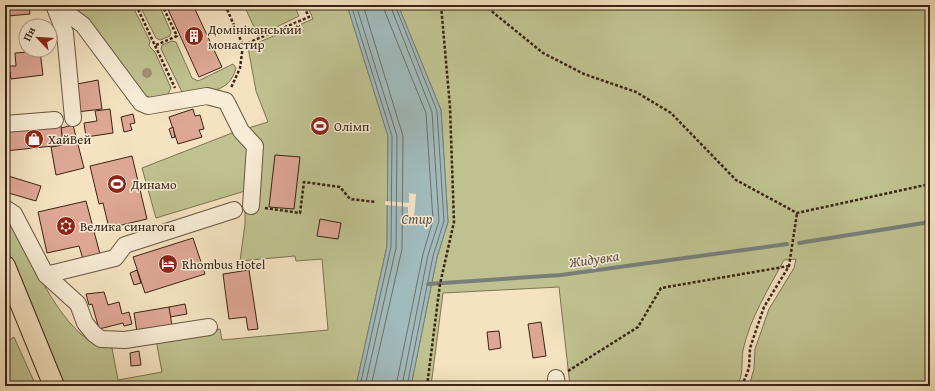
<svg xmlns="http://www.w3.org/2000/svg" width="935" height="391" viewBox="0 0 935 391" font-family="'Gentium Book Plus',serif">
<rect width="100%" height="100%" fill="#f4e2c0"/>
<filter id="stains"><feTurbulence type="fractalNoise" baseFrequency=".005" numOctaves="4"/><feColorMatrix values="0 0 0 0 .2 0 0 0 0 .09 0 0 0 0 .02 0 0 0 .5 -.17"/></filter>
<radialGradient id="worn" r=".72"><stop offset=".6" stop-color="#630" stop-opacity="0"/><stop offset="1" stop-color="#630" stop-opacity=".3"/></radialGradient>
<g fill="#bfc290" stroke="#7c7352">
<path d="M 62,5 L 132,5 L 150,41 L 149,46 L 155,52 L 171,88 L 167,96 L 147,98 Z"/>
<path d="M 152,5 L 159,5 L 171,32 L 170,36 L 160,40 L 156,38 L 142,10 Z"/>
<path d="M 244,5 L 294,5 L 299,16 L 258,36 Z"/>
<path d="M 307,5 L 347,5 L 388,136 L 387,246 L 356,386 L 63,386 L 5,243 L 5,217 L 10,221 C 29,255 59,326 94,343 C 100,345 106,347 112,348 L 118,380 L 162,372 L 156,340 L 220,329 L 222,340 L 328,330 L 322,259 L 296,261 L 295,256 L 240,261 L 245,224 L 245,191 L 156,218 L 142,168 L 232,133 L 268,122 L 256,91 L 248,47 L 313,19 Z"/>
<path d="M 398,5 L 930,5 L 930,386 L 749,386 L 754,369 L 755,349 L 769,309 L 794,268 L 796,259 L 784,260 C 769,288 750,318 743,350 C 741,362 744,375 737,386 L 570,386 L 559,287 L 443,293 L 431,386 L 411,386 L 437,257 L 448,222 L 441,110 Z"/>
<path d="M 172,41 L 176,42 L 192,78 L 198,81 L 233,64 L 236,68 C 229,95 205,92 182,92 L 161,49 L 162,45 Z"/>
<path d="M 14,337 L 36,386 L 5,386 L 5,343 Z"/>
</g>
<path fill="#a1bbbd" stroke="#787f79" d="M 347,5 L 398,5 L 441,110 L 448,222 L 437,257 L 411,386 L 356,386 L 387,246 L 388,136 Z"/>
<path fill="#f4e2c0" d="M 409,193 L 416,194 L 414,218 L 408,217 L 408,207 L 385,205 L 385,201 L 409,203 Z"/>
<g fill="none" stroke-linecap="round" stroke-linejoin="round">
<g stroke="#6e7068" stroke-width="1">
<path d="M 351,5 L 392,136 L 391,247 L 360,386"/>
<path d="M 356,5 L 397,136 L 396,248 L 365,386"/>
<path d="M 363,5 L 403,136 L 402,249 L 371,386"/>
<path d="M 384,5 L 385,12 L 426,113 L 433,220 L 423,254 L 396,386"/>
<path d="M 390,5 L 432,112 L 439,221 L 428,255 L 402,386"/>
<path d="M 395,5 L 437,111 L 444,221 L 433,256 L 407,386"/>
</g>
<g stroke="#787f79" stroke-width="4">
<path d="M 799,243 L 930,222"/>
<path d="M 428,284 L 561,275 L 787,244"/>
</g>
</g>
<g fill="#dea695" stroke="#3a2414">
<path d="M 6,5 L 29,5 L 30,14 L 8,16 Z"/>
<path d="M 166,5 L 193,5 L 222,67 L 199,77 Z"/>
<path d="M 40,51 L 43,75 L 11,79 L 9,66 L 16,66 L 15,53 Z"/>
<path d="M 98,80 L 102,109 L 77,112 L 72,85 Z"/>
<path d="M 110,109 L 113,133 L 86,137 L 84,123 L 97,121 L 95,111 Z"/>
<path d="M 193,109 L 195,116 L 200,115 L 204,129 L 199,130 L 202,137 L 178,144 L 169,117 Z"/>
<path d="M 133,114 L 135,123 L 130,124 L 132,130 L 124,132 L 121,117 Z"/>
<path d="M 73,125 L 84,168 L 56,175 L 51,147 L 63,145 L 61,128 Z"/>
<path d="M 61,126 L 63,145 L 5,151 L 5,132 Z"/>
<path d="M 173,127 L 175,137 L 172,138 L 169,129 Z"/>
<path d="M 275,155 L 300,157 L 294,209 L 269,207 Z"/>
<path d="M 132,156 L 147,219 L 109,228 L 103,203 L 99,204 L 90,166 Z"/>
<path d="M 5,175 L 41,186 L 36,201 L 5,192 Z"/>
<path d="M 86,201 L 100,254 L 83,259 L 79,246 L 47,253 L 38,212 Z"/>
<path d="M 320,219 L 341,223 L 338,239 L 317,236 Z"/>
<path d="M 193,238 L 205,274 L 145,293 L 133,257 Z"/>
<path d="M 137,270 L 141,283 L 134,285 L 130,273 Z"/>
<path d="M 249,270 L 258,329 L 248,330 L 246,317 L 229,319 L 223,274 Z"/>
<path d="M 104,292 L 108,305 L 119,302 L 122,314 L 129,312 L 132,324 L 124,326 L 123,323 L 99,329 L 92,304 L 89,305 L 86,294 Z"/>
<path d="M 185,304 L 187,314 L 170,317 L 169,307 Z"/>
<path d="M 169,307 L 172,326 L 137,332 L 134,313 Z"/>
<path d="M 541,322 L 546,356 L 533,358 L 528,324 Z"/>
<path d="M 499,331 L 501,348 L 489,350 L 487,332 Z"/>
<path d="M 139,351 L 141,365 L 131,366 L 130,353 Z"/>
</g>
<g fill="none" stroke-linecap="round" stroke-linejoin="round">
<g stroke="#68543f" stroke-width="18">
<g id="minor">
<path d="M 54,5 L 65,33 L 73,118"/>
<path d="M 56,5 L 83,25 L 141,103 L 148,106 L 207,96 L 226,101 L 241,131 L 255,146 L 251,206"/>
<path d="M 5,124 L 55,120"/>
<path d="M 5,208 L 14,214 L 46,275 L 78,304 L 85,323 L 94,334 L 101,339 L 125,340 L 209,327"/>
<path d="M 46,275 L 115,258 L 125,245 L 234,210"/>
<path d="M 556,378 L 557,386"/>
</g>
</g>
<g stroke="#3a2414" stroke-width="22">
<path id="major" d="M 5,266 L 54,386"/>
</g>
<g stroke="#3a2414" stroke-width="2.5" stroke-dasharray="3 2" stroke-linecap="butt">
<path d="M 136,5 L 175,88"/>
<path d="M 225,5 L 243,45 L 240,68 L 231,88"/>
<path d="M 484,5 L 543,53 L 584,74 L 636,92 L 671,113 L 736,180 L 797,213 L 930,184"/>
<path d="M 138,8 L 144,5"/>
<path d="M 156,45 L 177,36 L 162,5"/>
<path d="M 243,45 L 309,17 L 303,5"/>
<path d="M 265,208 L 300,213 L 304,182 L 340,187 L 350,199 L 376,202"/>
<path d="M 568,371 L 638,327 L 661,288 L 789,266"/>
<path d="M 427,386 L 440,284 L 454,222 L 450,107 L 441,5"/>
<path d="M 742,386 L 749,368 L 750,348 L 764,307 L 789,266 L 797,213"/>
</g>
<use href="#minor" stroke="#f8ecd6" stroke-width="16"/>
<use href="#major" stroke="#f4e2c0" stroke-width="20"/>
</g>
<circle fill="#a09072" cx="147" cy="73" r="5"/>
<defs>
<g id="building-disc" transform="scale(1)"><circle r="9.5" fill="#8f2418" stroke="#f8ecd6"/><path d="M-4-6H4V6H1V3H-1V6H-4ZM-2.5-4.3h1.7v1.8h-1.7ZM.8-4.3h1.7v1.8H.8ZM-2.5-1h1.7V.8h-1.7ZM.8-1h1.7V.8H.8Z" fill="#fff"/></g>
<g id="stadium-disc" transform="scale(1)"><circle r="9.5" fill="#8f2418" stroke="#f8ecd6"/><path d="M0-5a6.5 5 0 1 0 0 10a6.5 5 0 1 0 0-10ZM-3.5-1.8h7v3.6h-7Z" fill="#fff"/></g>
<g id="shop-disc" transform="scale(1)"><circle r="9.5" fill="#8f2418" stroke="#f8ecd6"/><path d="M-5-2.5h2.3a2.7 3.5 0 0 1 5.4 0H5L5.5 6h-11ZM-1.5-2.5h3a1.5 2.3 0 0 0-3 0Z" fill="#fff"/></g>
<g id="synagogue-disc" transform="scale(1)"><circle r="9.5" fill="#8f2418" stroke="#f8ecd6"/><path d="M0-6.5L5.6 3.2H-5.6ZM0 6.5L5.6-3.2H-5.6Z" fill="#fff"/></g>
<g id="hotel-disc" transform="scale(1)"><circle r="9.5" fill="#8f2418" stroke="#f8ecd6"/><path d="M-6-4.5h1.5V1H6V5H4.5V3h-9V5H-6ZM-4 0a1.8 1.8 0 1 1 3.6 0ZM.5 0V-2.5h3Q6-2.5 6 0Z" fill="#fff"/></g>
</defs>
<g fill-rule="evenodd">
<use href="#building-disc" x="194" y="36"/>
<use href="#stadium-disc" x="320" y="126"/>
<use href="#shop-disc" x="34" y="139"/>
<use href="#stadium-disc" x="117" y="184"/>
<use href="#synagogue-disc" x="66" y="226"/>
<use href="#hotel-disc" x="168" y="264"/>
</g>
<g text-anchor="middle" dominant-baseline="central" stroke-width="3" stroke-linejoin="round" paint-order="stroke">
<g font-size="13" fill="#3a2414" stroke="#f8ecd6" text-anchor="start">
<text x="208" y="29">Домініканський<tspan x="208" dy="15">монастир</tspan></text>
<text x="334" y="126">Олімп</text>
<text x="48" y="139">ХайВей</text>
<text x="131" y="184">Динамо</text>
<text x="80" y="226">Велика синагога</text>
<text x="182" y="264">Rhombus Hotel</text>
</g>
<g font-size="14" font-style="italic" fill="#595147" stroke="#f8ecd6">
<text x="417" y="219">Стир</text>
<text transform="translate(594 259) rotate(-8)">Жидувка</text>
</g>
</g>
<rect width="935" height="391" fill="none" stroke="#f4e2c0" stroke-width="20"/>
<rect x="6" y="6" width="923" height="379" fill="none" stroke="#3a2414" stroke-width="2"/>
<rect x="10" y="10" width="915" height="371" fill="none" stroke="#3a2414"/>
<g transform="translate(38 38) rotate(295)"><circle r="19" fill="#f8ecd6" stroke="#ac9c88"/>
<path d="M0-3L7 15L0 10L-7 15Z" fill="#8f2418"/>
<text y="-6" font-size="11" font-weight="bold" text-anchor="middle" fill="#3a2414">Пн</text>
</g>
<rect width="100%" height="100%" filter="url(#stains)"/>
<rect width="100%" height="100%" fill="url(#worn)"/>
</svg>
